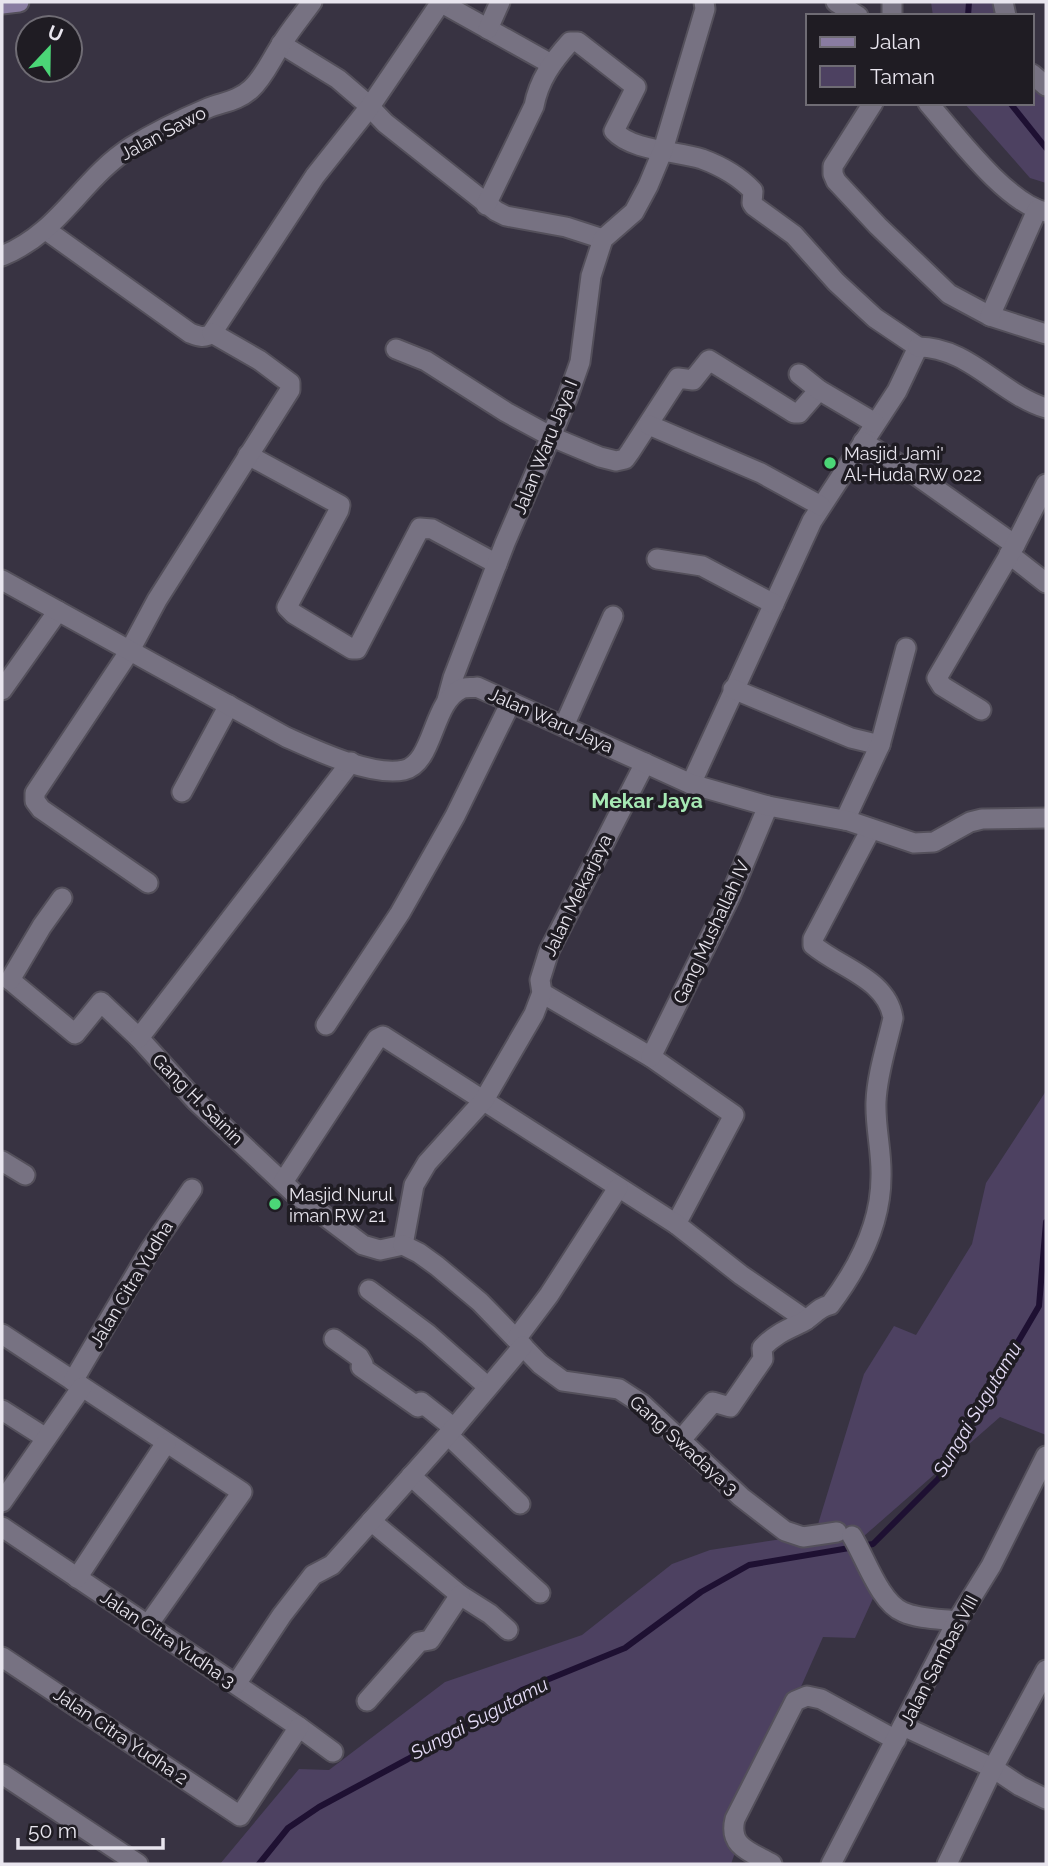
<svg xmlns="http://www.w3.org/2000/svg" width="1048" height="1866" viewBox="0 0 1048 1866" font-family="Raleway,sans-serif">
<rect width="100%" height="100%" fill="#383342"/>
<g fill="#4d4161">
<path d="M 931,2 L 997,2 L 1002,16 L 933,16 Z"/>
<path d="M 1032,70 L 1046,84 L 1046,183 L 1030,178 L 964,103 L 1032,103 Z"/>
<path d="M 1046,1091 L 1046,1435 L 1000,1417 L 864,1536 L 875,1594 L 855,1638 L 823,1637 L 765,1768 L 731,1864 L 220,1864 L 299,1769 L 329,1770 L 445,1682 L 582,1635 L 672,1564 L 710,1550 L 815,1534 L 864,1374 L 894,1326 L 916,1335 L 972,1244 L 986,1183 Z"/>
</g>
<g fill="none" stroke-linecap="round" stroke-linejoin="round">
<g stroke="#1e1032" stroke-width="6">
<path d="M 968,16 L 969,2"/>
<path d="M 1010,103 L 1046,148"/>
<path d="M 259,1864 L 288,1828 L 319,1807 L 408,1759 L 522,1690 L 625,1648 L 701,1592 L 749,1565 L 873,1544 L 938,1479 L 1039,1306 L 1046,1222"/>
</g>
<g stroke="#54505b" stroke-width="23">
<g id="minor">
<path d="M 440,2 L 551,64"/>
<path d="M 836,2 L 858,16"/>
<path d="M 892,2 L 892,16"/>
<path d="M 1003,2 L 1006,16"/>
<path d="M 488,29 L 500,2"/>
<path d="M 281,44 L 338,79 L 366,103 L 385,123 L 496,211 L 506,216 L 566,227 L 603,239"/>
<path d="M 1032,74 L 1046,86"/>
<path d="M 873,103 L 833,166 L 833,174 L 836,181 L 878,226 L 949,294 L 990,316 L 1046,334"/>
<path d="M 928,103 C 955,134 1007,204 1046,212"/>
<path d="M 486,205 L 534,106 C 539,80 552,62 570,42 L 578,42 L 636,87 L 614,131 C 632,151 677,151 702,159 C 721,166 739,176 753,191 L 752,203 L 754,206 L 794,235 L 836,282 L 875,318 L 918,347 L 897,391 L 812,521 L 691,784"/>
<path d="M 46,230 L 190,333 C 198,336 204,339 212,333 L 315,176 L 369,108 L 441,2"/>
<path d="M 2,256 C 61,232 81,179 131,147 C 155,132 182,119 208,108 C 223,102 238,101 251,89 C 264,77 271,60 281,45 C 290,30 302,16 312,2"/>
<path d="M 990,316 L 1037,210"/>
<path d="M 918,347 C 969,347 1000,394 1046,408"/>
<path d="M 396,349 L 426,361 L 506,412 L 552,437 L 600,457 L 616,461 L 625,459 L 630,452 L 678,378 L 693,380 L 709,360 L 794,413 L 799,413 L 819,390"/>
<path d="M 799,374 L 819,390 L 875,423"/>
<path d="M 649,425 L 761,473 L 821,506"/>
<path d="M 863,442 L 909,470 L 1015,545"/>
<path d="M 248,455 L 340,505 L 339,510 L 287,607 L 294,614 L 352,649 L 357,649 L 420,528 L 432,529 L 497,564"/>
<path d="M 1009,554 L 1046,583"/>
<path d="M 657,559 L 702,566 L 774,604"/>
<path d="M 733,689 L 851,738 L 880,745"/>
<path d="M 2,690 L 58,611"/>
<path d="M 447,700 L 453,678 L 505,543 L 567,399 L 580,362 L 591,276 L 603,239 L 634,212 L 648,186 L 663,150 L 705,9 L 704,2"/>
<path d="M 981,710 L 942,686 L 937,678 L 1015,545 L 1046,484"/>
<path d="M 564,726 L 613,616"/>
<path d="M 182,792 L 229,705"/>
<path d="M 845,820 L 880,745 L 906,648"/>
<path d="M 148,883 L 41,809 L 35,801 L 35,793 L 129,652 L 157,600 L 290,390 L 290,383 L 259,360 L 212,333"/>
<path d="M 10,980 L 75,1034 L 101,1002 L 139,1038 L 195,1100 L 294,1193 L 363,1245 L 380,1250 L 403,1245"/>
<path d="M 10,980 L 42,926 L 62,898"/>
<path d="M 542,993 L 651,1057 L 734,1115 L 676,1224"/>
<path d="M 326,1025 L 400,913 L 455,816 L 511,702"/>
<path d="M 139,1038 L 351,762"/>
<path d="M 651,1057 L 730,897 L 768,806"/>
<path d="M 2,1161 L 25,1175"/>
<path d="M 283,1182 L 377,1039 L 383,1036 L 676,1224 L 741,1275 L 806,1320"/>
<path d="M 403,1245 L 414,1185 L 427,1163 L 484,1100 L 534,1014 L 542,993 L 540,980 L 549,951 L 645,763"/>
<path d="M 403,1245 L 419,1253 L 437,1266 L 480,1302 L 540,1364 L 563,1381 L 619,1389 L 642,1404 L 741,1497 L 785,1531 L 803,1537 L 837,1532"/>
<path d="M 369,1290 L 428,1334 L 488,1387"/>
<path d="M 2,1334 L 242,1492 L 148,1625"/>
<path d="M 334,1339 L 359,1357 L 363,1364 L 361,1367 L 418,1407 L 421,1402 L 454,1428"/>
<path d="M 516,1339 L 549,1295 L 618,1188"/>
<path d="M 73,1381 L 150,1250 L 192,1189"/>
<path d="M 2,1410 L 46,1438"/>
<path d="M 448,1435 L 520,1504"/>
<path d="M 680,1441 L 713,1402 L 730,1407 L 763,1359 L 762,1348 C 774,1335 786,1330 801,1323 C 812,1318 818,1307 830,1305 C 858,1268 881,1225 881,1177 C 882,1152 875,1127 876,1102 C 877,1074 887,1045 893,1018 C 887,979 840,968 813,945 L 813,939 L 871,829"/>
<path d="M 411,1476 L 540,1593"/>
<path d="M 2,1502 L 82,1387"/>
<path d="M 371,1521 L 460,1595 L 490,1614 L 508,1630"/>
<path d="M 2,1527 L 299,1727 L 333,1752"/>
<path d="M 852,1536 C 865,1557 880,1603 903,1612 C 918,1619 940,1619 957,1621"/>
<path d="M 77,1578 L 166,1443"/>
<path d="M 2,1657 L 240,1816 L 299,1727"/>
<path d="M 236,1684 L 282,1615 L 313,1575 L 332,1565 L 454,1428 L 523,1346"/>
<path d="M 367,1701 L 419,1642 L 430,1640 L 460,1595"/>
<path d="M 903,1726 L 993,1768 L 1020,1786 L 1046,1799"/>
<path d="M 2,1774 L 138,1864"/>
<path d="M 772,1864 C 751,1852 728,1847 735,1819 L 795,1701 L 807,1696 L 821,1699 L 896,1740"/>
<path d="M 831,1864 L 957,1621 L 991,1566 L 1046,1456"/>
<path d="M 947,1864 L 993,1768 L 1046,1670"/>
</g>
</g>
<g stroke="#54505b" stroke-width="23">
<path id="tertiary" d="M 2,580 L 286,737 C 315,750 372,777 404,770 C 434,763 432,702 461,689 C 465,687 472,688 477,687 L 691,784 L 768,806 L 849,821 L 914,843 L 934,842 L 970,822 L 982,819 L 1046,818"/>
</g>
<g stroke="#54505b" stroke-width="23">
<path id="secondary" d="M 2,4 L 19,2"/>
</g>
<use href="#minor" stroke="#777282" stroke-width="19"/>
<use href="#tertiary" stroke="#777282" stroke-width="19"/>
<use href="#secondary" stroke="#897ca1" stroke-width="19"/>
</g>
<g fill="#4bd677" stroke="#1f1c23" stroke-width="2.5">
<circle cx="830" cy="463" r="7"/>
<circle cx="275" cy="1204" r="7"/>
</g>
<g text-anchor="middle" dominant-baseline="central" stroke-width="7" stroke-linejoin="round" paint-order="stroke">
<g font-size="18" fill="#e8e5ee" stroke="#1f1c23">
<text transform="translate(163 133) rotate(-28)">Jalan Sawo</text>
<text transform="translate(545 447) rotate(-68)">Jalan Waru Jaya I</text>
<text transform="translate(551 720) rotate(24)">Jalan Waru Jaya</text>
<text transform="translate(577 895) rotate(-64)">Jalan Mekarjaya</text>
<text transform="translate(711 932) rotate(-65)">Gang Mushallah IV</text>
<text transform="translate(198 1099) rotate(45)">Gang H. Sainin</text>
<text transform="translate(131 1284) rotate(-59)">Jalan Citra Yudha</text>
<text transform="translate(684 1445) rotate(42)">Gang Swadaya 3</text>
<text transform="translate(168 1639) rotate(34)">Jalan Citra Yudha 3</text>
<text transform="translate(939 1660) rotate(-62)">Jalan Sambas VIII</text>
<text transform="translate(121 1736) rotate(34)">Jalan Citra Yudha 2</text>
</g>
<g font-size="18" fill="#e8e5ee" stroke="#1f1c23" text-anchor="start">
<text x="844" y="453">Masjid Jami'<tspan x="844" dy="21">Al-Huda RW 022</tspan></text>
<text x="289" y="1194">Masjid Nurul<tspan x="289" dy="21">iman RW 21</tspan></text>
</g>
<g font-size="19" font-style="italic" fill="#e5dcf7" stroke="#1f1c23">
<text transform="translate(977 1409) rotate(-59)">Sungai Sugutamu</text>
<text transform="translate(479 1718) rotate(-28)">Sungai Sugutamu</text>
</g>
<g font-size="21" font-weight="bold" fill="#a6e9b4" stroke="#1f1c23">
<text x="647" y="800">Mekar Jaya</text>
</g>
</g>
<rect width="1048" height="1866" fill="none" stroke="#e8e5ee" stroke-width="7"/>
<rect x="806" y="14" width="228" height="91" fill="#1f1c23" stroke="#6f6c74" stroke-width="2"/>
<rect x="820" y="37" width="35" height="10" fill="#897ca1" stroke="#6f6c74" stroke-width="2"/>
<text x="870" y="49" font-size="21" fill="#e8e5ee">Jalan</text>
<rect x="820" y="66" width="35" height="21" fill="#4d4161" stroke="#6f6c74" stroke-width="2"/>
<text x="870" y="84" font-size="21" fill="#e8e5ee">Taman</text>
<g transform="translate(49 49) rotate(22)"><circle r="33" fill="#1f1c23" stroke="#6f6c74" stroke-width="2"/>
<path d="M0-5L12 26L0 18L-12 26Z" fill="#4bd677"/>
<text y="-10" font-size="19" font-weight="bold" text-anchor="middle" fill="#e8e5ee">U</text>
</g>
<path d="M18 1838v10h145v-10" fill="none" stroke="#e8e5ee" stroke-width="3.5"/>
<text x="28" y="1838" font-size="21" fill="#e8e5ee" stroke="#1f1c23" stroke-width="5" paint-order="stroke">50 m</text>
</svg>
